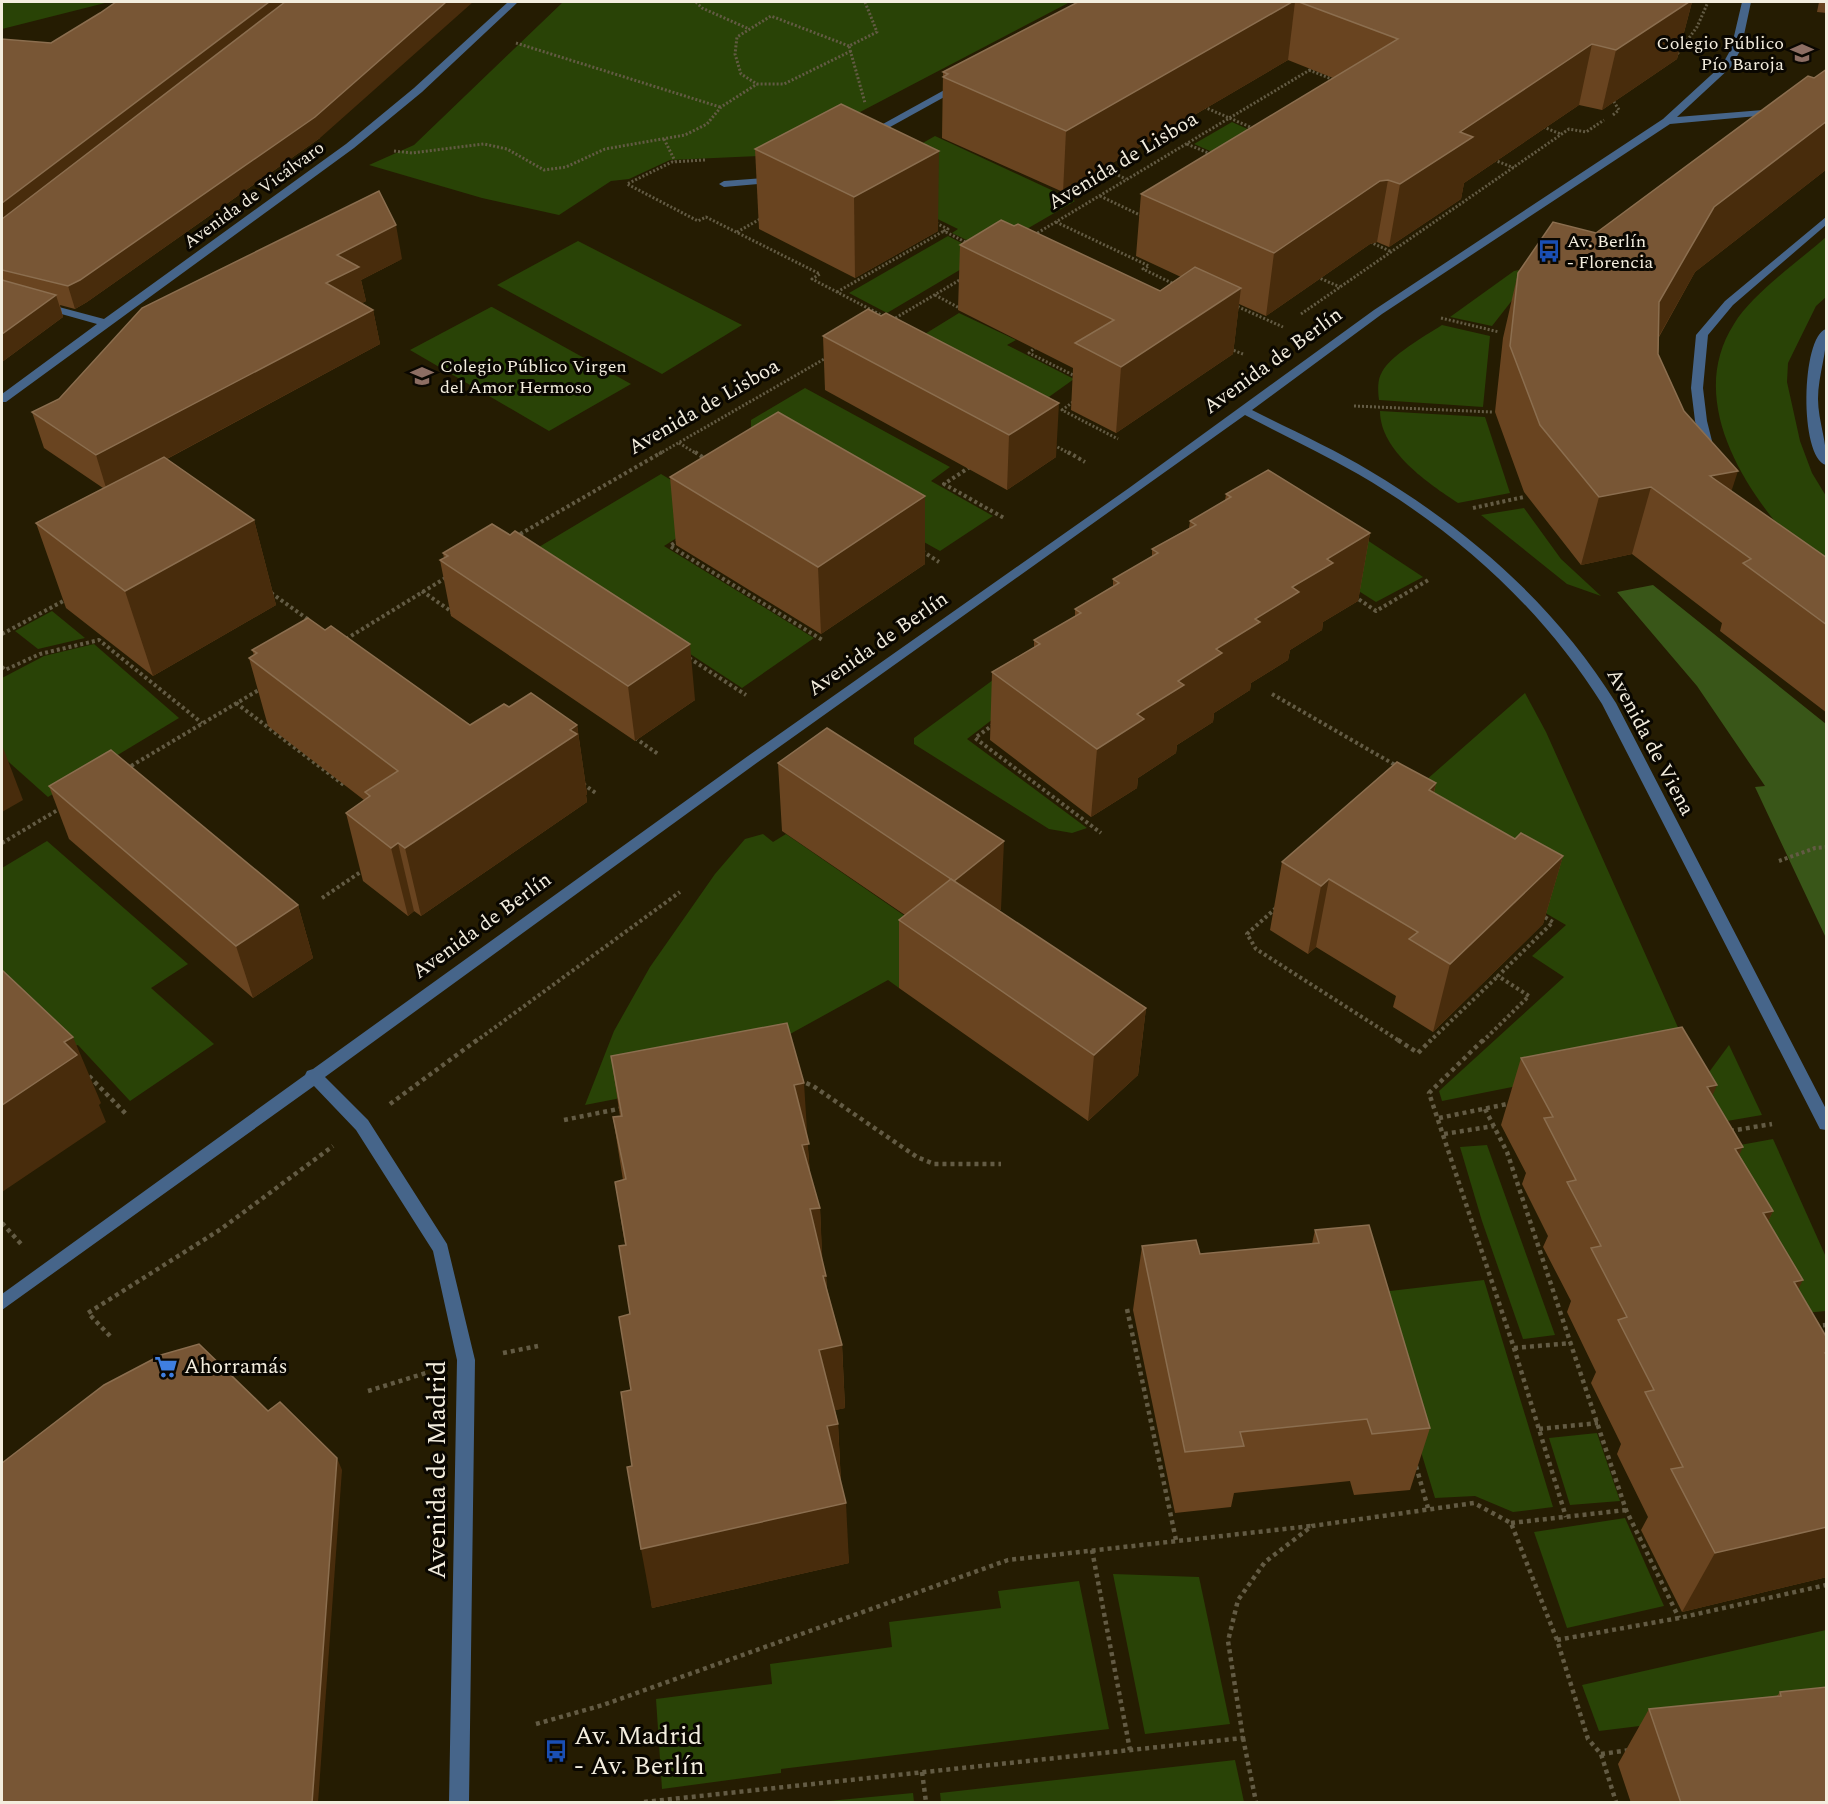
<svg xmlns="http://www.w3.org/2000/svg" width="1828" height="1804" viewBox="0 0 1828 1804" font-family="Spectral,serif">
<rect width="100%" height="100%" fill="#251c02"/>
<g fill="#294306">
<path d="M 2,2 L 109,2 L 2,29 Z"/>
<path d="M 563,2 L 1070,2 L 778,155 L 670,160 L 629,179 L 611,181 L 559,215 L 482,198 L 369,165 L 414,145 Z"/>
<path d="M 1232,122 L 1263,136 L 1226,158 L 1194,144 Z"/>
<path d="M 935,136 L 1075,201 L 989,251 L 952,233 L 958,229 L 858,180 Z"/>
<path d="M 948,236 L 985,255 L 887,313 L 849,293 Z"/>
<path d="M 1826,237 L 1826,297 L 1816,306 L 1788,363 L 1787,382 L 1800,441 L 1812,473 L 1826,496 L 1826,576 C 1764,519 1678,411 1734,324 C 1752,294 1799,261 1826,237 Z"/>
<path d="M 578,241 L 742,325 L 662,374 L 497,285 Z"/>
<path d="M 1539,266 L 1492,326 L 1450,317 L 1514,271 Z"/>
<path d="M 491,307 L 492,307 L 631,384 L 549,431 L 410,350 Z"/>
<path d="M 959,313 L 1016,340 L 1007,345 L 1074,379 L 1032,409 L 907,345 Z"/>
<path d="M 1442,325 L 1490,336 L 1483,407 L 1379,400 C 1378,391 1377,380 1382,372 C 1391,355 1425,336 1442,325 Z"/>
<path d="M 805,388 L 950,467 L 931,481 L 993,516 L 940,551 L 870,512 L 751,429 L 751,420 Z"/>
<path d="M 1380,411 L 1485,417 L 1510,493 L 1458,503 C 1429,484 1380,451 1380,411 Z"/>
<path d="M 661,474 L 721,510 L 664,546 L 814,638 L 742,688 L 678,646 L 497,572 Z"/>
<path d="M 1524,508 L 1561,559 L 1601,596 L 1567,584 L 1481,515 Z"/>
<path d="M 1258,527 L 1364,538 L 1423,577 L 1376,602 Z"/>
<path d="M 52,611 L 85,638 L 38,649 L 15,631 Z"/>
<path d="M 94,644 L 179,718 L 48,797 L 2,756 L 2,678 L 44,656 Z"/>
<path d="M 1012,666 L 1023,696 L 967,739 L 1087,828 L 1072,833 L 1049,829 L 914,744 L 914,738 Z"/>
<path d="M 1525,693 L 1546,732 L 1689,1052 L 1442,1101 L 1439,1091 L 1564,977 L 1532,956 L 1566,925 L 1383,818 Z"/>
<path d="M 763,834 L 773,842 L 786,834 L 950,947 L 899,988 L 888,980 L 703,1082 L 585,1105 L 614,1031 L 650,967 L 715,874 L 745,839 Z"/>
<path d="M 47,841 L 188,964 L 151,988 L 214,1044 L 130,1101 L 78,1045 L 56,1050 L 2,998 L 2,868 Z"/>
<path d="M 1729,1045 L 1762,1115 L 1692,1127 L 1704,1079 Z"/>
<path d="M 1773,1139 L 1826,1257 L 1826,1311 L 1772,1316 L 1702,1152 Z"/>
<path d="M 1487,1145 L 1555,1335 L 1523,1339 L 1482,1221 L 1460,1147 Z"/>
<path d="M 1484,1280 L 1553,1507 L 1513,1512 L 1475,1496 L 1435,1498 L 1373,1293 Z"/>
<path d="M 1597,1433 L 1620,1501 L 1570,1505 L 1549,1438 Z"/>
<path d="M 1625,1518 L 1664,1606 L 1567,1628 L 1534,1532 Z"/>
<path d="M 1113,1574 L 1199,1577 L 1230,1724 L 1145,1734 Z"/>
<path d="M 1079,1581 L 1109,1729 L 781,1769 L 781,1773 L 662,1789 L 656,1699 L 772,1684 L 770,1664 L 892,1647 L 889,1622 L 1001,1608 L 998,1591 Z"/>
<path d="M 1826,1630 L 1826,1703 L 1599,1731 L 1582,1685 Z"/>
<path d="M 1235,1760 L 1244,1802 L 941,1802 L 940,1793 Z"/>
<path d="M 913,1793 L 914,1802 L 818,1802 Z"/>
</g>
<path fill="#395618" d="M 1653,585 L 1826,724 L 1826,938 L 1755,787 L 1765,786 L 1697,686 L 1617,592 Z"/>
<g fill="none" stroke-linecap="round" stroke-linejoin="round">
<g stroke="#635b44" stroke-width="3" stroke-dasharray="2 2" stroke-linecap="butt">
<path d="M 696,2 L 702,8 L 749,29"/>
<path d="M 865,2 L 877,32 L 849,46 L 865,103"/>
<path d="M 516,43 L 720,107"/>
<path d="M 849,46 L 771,16 L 737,37 L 735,54 L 741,74 L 757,84 L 784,84 L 851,51"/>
<path d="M 1675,57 L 1697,27 L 1708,2"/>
<path d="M 1309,70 L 1334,80"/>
<path d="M 1204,107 L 1255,129"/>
<path d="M 1613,115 L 1619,110 L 1613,100 L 1615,99"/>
<path d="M 1543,127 L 1561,134"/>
<path d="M 664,139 L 675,161"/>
<path d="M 1187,144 L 1213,155"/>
<path d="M 394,151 L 412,153 L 484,144 L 507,149 L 544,170 L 566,167 L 605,149 L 685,135 L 707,124 L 721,107 L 757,84"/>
<path d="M 705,160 L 672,162 L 627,184 L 698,221 L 706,217 L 820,274 L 812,279 L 887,318"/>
<path d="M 1494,160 L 1514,168"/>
<path d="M 1100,167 L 1126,179"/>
<path d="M 1100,196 L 1142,216"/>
<path d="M 1056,222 L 1149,266 L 1143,269 L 1176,285"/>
<path d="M 936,223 L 948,229 L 944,231 L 969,244"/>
<path d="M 737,232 L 762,218"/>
<path d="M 1034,235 L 1313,68"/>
<path d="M 1370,242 L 1392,252"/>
<path d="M 1317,277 L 1340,287"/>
<path d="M 837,292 L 944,231"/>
<path d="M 935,295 L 963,310"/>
<path d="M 1234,305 L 1283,327"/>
<path d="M 1301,314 L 1569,129 L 1586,132 L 1604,120"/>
<path d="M 1441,318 L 1499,332"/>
<path d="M 892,320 L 963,278"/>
<path d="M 1036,347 L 1029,353 L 1077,377"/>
<path d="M 1230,349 L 1243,354"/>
<path d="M 1073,402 L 1062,410 L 1118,439"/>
<path d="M 1354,406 L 1492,412"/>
<path d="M 679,443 L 697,454"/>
<path d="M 1054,445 L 1070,454"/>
<path d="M 659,454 L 826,358"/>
</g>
<g stroke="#635b44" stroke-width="4" stroke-dasharray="3 3" stroke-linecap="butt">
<path d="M 695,452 L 707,460"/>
<path d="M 1068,452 L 1085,462"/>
<path d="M 970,467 L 944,484 L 1004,518"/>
<path d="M 1473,508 L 1524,497"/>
<path d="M 515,537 L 662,452"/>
<path d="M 679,540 L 670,546 L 824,641"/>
<path d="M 922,551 L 939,562"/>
<path d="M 422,591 L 452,612"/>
<path d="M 271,593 L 309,620"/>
<path d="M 1354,596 L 1376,611 L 1430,579"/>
<path d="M 2,634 L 67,599"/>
<path d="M 346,639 L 447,577"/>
<path d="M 689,658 L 746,695"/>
<path d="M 2,667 L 5,670 L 40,654 L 99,640 L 202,723"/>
<path d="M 1272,694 L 1397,766"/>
<path d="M 236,703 L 344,785"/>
<path d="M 994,724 L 975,738 L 1101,833"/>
<path d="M 635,738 L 658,754"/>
<path d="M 126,769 L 262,688"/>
<path d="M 583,784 L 597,794"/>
<path d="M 2,843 L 61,808"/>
<path d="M 1779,861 L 1815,848 L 1826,847"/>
<path d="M 322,898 L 365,869"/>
<path d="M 1276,908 L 1247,934 L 1256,949 L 1401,1042"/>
<path d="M 475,1042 L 680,892"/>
<path d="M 1429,1042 L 1498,976"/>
<path d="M 1482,1042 L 1529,996 L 1498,976 L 1553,922 L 1541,915"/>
</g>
<g stroke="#635b44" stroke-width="4.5" stroke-dasharray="4 4" stroke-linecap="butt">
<path d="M 1398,1040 L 1418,1053 L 1431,1040"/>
<path d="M 1483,1040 L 1429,1093 L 1514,1348 L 1566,1517"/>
<path d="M 89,1076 L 126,1114"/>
<path d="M 799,1080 L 813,1086 L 917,1157 L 934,1164 L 1001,1164"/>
<path d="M 390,1104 L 477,1040"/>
<path d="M 1485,1109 L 1507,1152 L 1626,1510 L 1679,1618"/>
<path d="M 1439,1118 L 1512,1103"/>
<path d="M 564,1120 L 623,1108"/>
<path d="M 1730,1131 L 1772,1124"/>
<path d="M 1444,1134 L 1494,1126"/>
<path d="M 2,1223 L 22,1245"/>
<path d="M 1127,1309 L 1176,1540"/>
<path d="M 1815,1326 L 1826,1325"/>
<path d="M 110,1336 L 88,1313 L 221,1229 L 333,1146"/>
<path d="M 1514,1348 L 1572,1343"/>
<path d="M 503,1353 L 538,1346"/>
<path d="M 368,1391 L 429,1372"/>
<path d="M 1539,1429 L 1598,1423"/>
<path d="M 1416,1466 L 1428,1508"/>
<path d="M 1511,1523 L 1626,1510"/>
<path d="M 1092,1550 L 1130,1750"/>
<path d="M 1557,1640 L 1679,1618 L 1826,1585"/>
<path d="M 536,1724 L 603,1705 L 1008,1560 L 1311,1526"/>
<path d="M 1243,1738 L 1256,1802"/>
<path d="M 1601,1754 L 1630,1750"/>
<path d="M 922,1772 L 926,1802"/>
<path d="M 644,1802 L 1243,1738 L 1228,1641 L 1238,1600 L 1265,1562 L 1312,1526 L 1474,1503 L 1511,1523 L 1557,1640 L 1588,1739 L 1601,1754 L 1616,1802"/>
</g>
<g fill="#46658a" fill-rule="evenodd">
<path d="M 508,2 L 518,2 L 422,92 L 354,148 L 6,402 L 2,402 L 2,394 L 97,324 L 40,308 L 40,304 L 44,303 L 104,319 L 346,144 L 414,88 Z"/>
<path d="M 1742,2 L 1751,2 L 1741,49 L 1731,67 L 1677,117 L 1775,109 L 1780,112 L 1779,114 L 1670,124 L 1382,314 L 1252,410 C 1291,430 1332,448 1370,471 C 1469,530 1555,605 1616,703 L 1826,1109 L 1826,1130 L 1820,1129 L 1602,704 C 1541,607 1457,532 1358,474 C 1321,453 1283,435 1245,415 L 758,762 L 325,1077 L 368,1120 L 447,1244 L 475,1360 L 469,1802 L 449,1802 L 457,1360 L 433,1251 L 356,1130 L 314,1086 L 2,1310 L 2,1294 L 305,1075 L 307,1071 L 313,1069 L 748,756 L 1129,488 L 1374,310 L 1663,119 L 1722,65 L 1731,49 Z"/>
<path d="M 957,83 L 966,85 L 872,137 L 863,135 Z"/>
<path d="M 777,177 L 781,178 L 781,182 L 724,187 L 719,184 L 724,181 Z"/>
<path d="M 1826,217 L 1826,225 L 1733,305 L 1708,335 L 1703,388 L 1707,421 L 1715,453 L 1713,456 L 1705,456 L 1695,421 L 1691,388 L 1696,335 L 1725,301 Z"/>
<path d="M 1826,329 C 1828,351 1818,375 1818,399 C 1818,421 1828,444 1826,465 C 1799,457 1801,337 1826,329 Z"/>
</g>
</g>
<g fill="#694420">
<path d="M 1078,2 L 1692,2 L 1677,59 L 1602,110 L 1579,105 L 1464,183 L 1461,199 L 1389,247 L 1377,242 L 1370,244 L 1266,316 L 1239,304 L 1233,354 L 1116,433 L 1071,410 L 1073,368 L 958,310 L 960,245 L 1014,226 L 1160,291 L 1181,277 L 1136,256 L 1141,194 L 1333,78 L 1288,60 L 1063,192 L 942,138 L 943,72 Z"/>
<path d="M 1819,2 L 1827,2 L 1827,13 L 1817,12 Z"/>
<path d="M 2,39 L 320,138 L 87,302 L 75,309 L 60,305 L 63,317 L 2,362 Z"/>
<path d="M 1827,69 L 1827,169 L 1695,272 L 1659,337 L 1658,354 L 1684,411 L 1731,491 L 1827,558 L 1827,713 L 1720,631 L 1722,623 L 1632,554 L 1581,565 L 1524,492 L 1495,412 L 1503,338 L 1518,273 L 1596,233 Z"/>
<path d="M 755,149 L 938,231 L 855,278 L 759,229 Z"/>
<path d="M 402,259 L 361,280 L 366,301 L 362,303 L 373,310 L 380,344 L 167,459 L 254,520 L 276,605 L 153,676 L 66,608 L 36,523 L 103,488 L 44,448 L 32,412 Z"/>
<path d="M 823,336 L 1056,457 L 1007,490 L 825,390 Z"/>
<path d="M 670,477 L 925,564 L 821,634 L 676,545 Z"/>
<path d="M 1226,494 L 1370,533 L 1358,601 L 1323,622 L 1322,630 L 1290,650 L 1288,660 L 1251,683 L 1250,690 L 1214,713 L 1213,722 L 1177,745 L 1176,753 L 1138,778 L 1137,788 L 1091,817 L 990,740 L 992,672 L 1034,647 L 1034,640 L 1075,616 L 1075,609 L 1113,586 L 1113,579 L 1152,557 L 1152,549 L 1189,528 L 1190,521 L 1225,501 Z"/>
<path d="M 443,553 L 695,700 L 635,741 L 451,616 L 440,560 L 444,558 Z"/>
<path d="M 325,630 L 470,725 L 509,707 L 577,725 L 587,794 L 586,795 L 587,802 L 421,916 L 414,911 L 408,916 L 363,881 L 346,813 L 364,800 L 268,726 L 249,658 L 254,655 L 252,650 Z"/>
<path d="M 778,763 L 1001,909 L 999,911 L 1146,1008 L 1138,1075 L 1088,1121 L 899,988 L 899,920 L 905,915 L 782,831 Z"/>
<path d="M 1436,783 L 1434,793 L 1515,839 L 1563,856 L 1543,924 L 1433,1032 L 1393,1007 L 1396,996 L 1316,947 L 1308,954 L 1270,930 L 1282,862 Z"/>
<path d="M 49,786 L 298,905 L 313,958 L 253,998 L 69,839 Z"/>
<path d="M 611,1056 L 807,1137 L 810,1174 L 820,1208 L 822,1259 L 826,1276 L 827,1289 L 842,1345 L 845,1408 L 835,1410 L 838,1424 L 841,1483 L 849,1563 L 652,1608 L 632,1466 L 630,1315 L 625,1245 L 615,1182 L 623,1180 L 613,1117 L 620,1116 Z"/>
<path d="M 1521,1058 L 1713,1096 L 1740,1156 L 1773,1211 L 1768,1221 L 1798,1290 L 1827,1577 L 1682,1612 L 1641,1530 L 1648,1517 L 1617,1454 L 1621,1444 L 1591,1383 L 1596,1372 L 1567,1312 L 1571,1301 L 1543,1247 L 1548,1236 L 1522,1184 L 1526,1173 L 1501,1125 Z"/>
<path d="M 1315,1230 L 1430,1428 L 1410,1490 L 1354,1495 L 1350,1481 L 1234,1493 L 1231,1507 L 1175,1513 L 1133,1310 L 1142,1246 L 1200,1254 L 1312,1244 Z"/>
<path d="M 1780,1692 L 1827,1803 L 1631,1803 L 1618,1764 L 1649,1709 L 1777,1696 Z"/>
</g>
<g fill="#482c0c">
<path d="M 269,2 L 301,2 L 2,231 L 2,203 Z"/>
<path d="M 446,2 L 473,2 L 320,138 L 87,302 L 75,309 L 68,286 Z"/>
<path d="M 1292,2 L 1295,2 L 1288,60 L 1063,192 L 1066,131 Z"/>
<path d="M 1689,2 L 1692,2 L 1677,59 L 1602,110 L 1616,50 Z"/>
<path d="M 1592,44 L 1579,105 L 1464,183 L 1461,199 L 1389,247 L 1400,184 L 1460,132 Z"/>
<path d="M 1827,121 L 1827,169 L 1695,272 L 1641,368 L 1659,302 L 1714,207 Z"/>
<path d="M 939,151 L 938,231 L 855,278 L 854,197 Z"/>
<path d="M 1388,180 L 1377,242 L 1370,244 L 1266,316 L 1274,253 L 1380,181 Z"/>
<path d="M 396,225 L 402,259 L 361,280 L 366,301 L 334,318 L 326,283 L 337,255 Z"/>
<path d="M 1241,288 L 1233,354 L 1116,433 L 1121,367 Z"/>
<path d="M 56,295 L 63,317 L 2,362 L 2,334 Z"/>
<path d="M 373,310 L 380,344 L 107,491 L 96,455 Z"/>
<path d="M 1059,403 L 1056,457 L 1007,490 L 1009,435 Z"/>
<path d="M 1738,471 L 1717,535 L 1710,476 Z"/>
<path d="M 1651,487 L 1632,554 L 1581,565 L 1599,497 Z"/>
<path d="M 925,496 L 925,564 L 821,634 L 818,567 Z"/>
<path d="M 254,520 L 276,605 L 153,676 L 125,591 Z"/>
<path d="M 1370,533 L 1358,601 L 1323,622 L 1322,630 L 1290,650 L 1288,660 L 1251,683 L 1250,690 L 1214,713 L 1213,722 L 1177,745 L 1176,753 L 1138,778 L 1137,788 L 1091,817 L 1097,749 L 1216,649 L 1255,619 L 1327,559 Z"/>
<path d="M 690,644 L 695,700 L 635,741 L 628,686 Z"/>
<path d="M 577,725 L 587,794 L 586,795 L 587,802 L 421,916 L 405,848 Z"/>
<path d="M 2,745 L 23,800 L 2,812 Z"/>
<path d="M 1436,783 L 1420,851 L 1429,790 Z"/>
<path d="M 1004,841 L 1001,909 L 953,948 L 954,881 Z"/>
<path d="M 398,843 L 414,911 L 408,916 L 391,848 Z"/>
<path d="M 1563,856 L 1543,924 L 1433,1032 L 1450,964 Z"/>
<path d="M 1329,879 L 1316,947 L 1308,954 L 1321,886 Z"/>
<path d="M 298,905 L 313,958 L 253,998 L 236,946 Z"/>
<path d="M 1146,1008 L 1138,1075 L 1088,1121 L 1094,1055 Z"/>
<path d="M 73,1037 L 101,1103 L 99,1105 L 106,1122 L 2,1192 L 2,1105 L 64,1042 Z"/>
<path d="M 804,1083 L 812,1209 L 820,1208 L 823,1272 L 814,1274 L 794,1085 Z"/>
<path d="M 1717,1085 L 1689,1151 L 1707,1087 Z"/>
<path d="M 1743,1147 L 1714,1213 L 1735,1149 Z"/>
<path d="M 1773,1211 L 1742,1276 L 1763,1213 Z"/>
<path d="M 823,1276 L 826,1276 L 829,1340 Z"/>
<path d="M 1803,1280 L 1771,1344 L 1794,1282 Z"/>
<path d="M 842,1345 L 845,1408 L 823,1413 L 819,1350 Z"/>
<path d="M 838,1424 L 841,1485 L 827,1426 Z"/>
<path d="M 337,1458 L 342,1470 L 318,1803 L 312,1803 Z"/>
<path d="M 846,1503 L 849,1563 L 652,1608 L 641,1549 Z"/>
<path d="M 1827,1527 L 1827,1577 L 1682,1612 L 1715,1553 Z"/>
</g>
<g fill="#785635" stroke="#8b6e4f" stroke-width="1.5">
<path d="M 116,2 L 269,2 L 2,203 L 2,39 L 51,43 L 100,13 Z"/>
<path d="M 285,2 L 446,2 L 315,117 L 80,280 L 68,286 L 2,270 L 2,219 Z"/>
<path d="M 1078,2 L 1292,2 L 1066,131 L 943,77 L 948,74 L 943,72 Z"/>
<path d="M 1299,2 L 1689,2 L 1616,50 L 1592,44 L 1460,132 L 1473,137 L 1400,184 L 1388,180 L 1380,181 L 1274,253 L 1141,194 L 1398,39 Z"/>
<path d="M 1827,69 L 1827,121 L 1714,207 L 1659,302 L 1658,354 L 1684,411 L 1738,471 L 1710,476 L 1827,558 L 1827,625 L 1743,563 L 1751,559 L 1651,487 L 1599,497 L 1540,425 L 1510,346 L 1518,273 L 1553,222 L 1596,233 L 1808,76 L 1814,78 Z"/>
<path d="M 841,104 L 939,151 L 854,197 L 755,149 Z"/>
<path d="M 379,191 L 396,225 L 337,255 L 359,267 L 326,283 L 373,310 L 96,455 L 32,412 L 59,399 L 142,308 Z"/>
<path d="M 1001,220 L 1014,226 L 1018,224 L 1160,291 L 1195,267 L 1241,288 L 1121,367 L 1075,343 L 1114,320 L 960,245 Z"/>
<path d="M 2,280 L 56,295 L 2,334 Z"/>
<path d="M 868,309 L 881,316 L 886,313 L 1059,403 L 1009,435 L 823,336 Z"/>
<path d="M 778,412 L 925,496 L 818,567 L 670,477 Z"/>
<path d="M 164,457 L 254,520 L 125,591 L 36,523 Z"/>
<path d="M 1268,470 L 1370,533 L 1327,559 L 1333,563 L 1292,587 L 1299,592 L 1255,619 L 1260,622 L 1216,649 L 1222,653 L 1178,681 L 1184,685 L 1137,714 L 1144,719 L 1097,749 L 992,672 L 1040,644 L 1034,640 L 1081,613 L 1075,609 L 1119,583 L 1113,579 L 1158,553 L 1152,549 L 1196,525 L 1190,521 L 1231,497 L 1226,494 Z"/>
<path d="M 492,524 L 510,535 L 515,531 L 690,644 L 628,686 L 440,560 L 448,556 L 443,553 Z"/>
<path d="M 308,618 L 325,630 L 331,626 L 470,725 L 504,704 L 509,707 L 531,693 L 577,725 L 570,730 L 577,734 L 405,848 L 398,843 L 391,848 L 346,813 L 370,796 L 365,792 L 398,771 L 249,658 L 257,653 L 252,650 Z"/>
<path d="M 827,728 L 1004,841 L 954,881 L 778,763 Z"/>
<path d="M 111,750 L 298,905 L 236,946 L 49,786 Z"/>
<path d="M 1397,762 L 1436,783 L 1429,790 L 1515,839 L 1521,833 L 1563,856 L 1450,964 L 1409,939 L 1418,932 L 1329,879 L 1321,886 L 1282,862 Z"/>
<path d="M 951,879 L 1146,1008 L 1094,1055 L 899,920 Z"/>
<path d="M 2,970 L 73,1037 L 64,1042 L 77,1055 L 2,1105 Z"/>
<path d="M 787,1023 L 804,1083 L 794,1085 L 809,1144 L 802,1145 L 820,1208 L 810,1209 L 826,1276 L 823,1276 L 842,1345 L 819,1350 L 838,1424 L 827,1426 L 846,1503 L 641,1549 L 627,1467 L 632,1466 L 621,1392 L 631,1390 L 619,1317 L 630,1314 L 619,1246 L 626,1245 L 615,1182 L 626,1179 L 613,1117 L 622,1116 L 611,1056 Z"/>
<path d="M 1682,1027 L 1717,1085 L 1707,1087 L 1743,1147 L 1735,1149 L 1773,1211 L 1763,1213 L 1803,1280 L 1794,1282 L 1827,1338 L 1827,1353 L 1825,1353 L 1827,1356 L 1827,1527 L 1715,1553 L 1671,1469 L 1683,1467 L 1645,1392 L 1654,1390 L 1618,1320 L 1627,1317 L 1591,1248 L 1601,1246 L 1567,1182 L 1576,1180 L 1544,1118 L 1553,1117 L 1521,1058 Z"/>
<path d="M 1369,1225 L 1430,1428 L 1372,1434 L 1367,1419 L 1240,1432 L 1244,1446 L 1185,1452 L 1142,1246 L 1196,1240 L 1200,1254 L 1319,1243 L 1315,1230 Z"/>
<path d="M 199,1344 L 268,1411 L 280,1402 L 337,1458 L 312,1803 L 2,1803 L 2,1463 L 104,1385 L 161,1355 Z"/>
<path d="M 1827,1687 L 1827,1803 L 1681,1803 L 1649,1709 L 1781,1696 L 1780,1692 Z"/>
</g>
<defs>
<g id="school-bare" transform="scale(1.8)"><path d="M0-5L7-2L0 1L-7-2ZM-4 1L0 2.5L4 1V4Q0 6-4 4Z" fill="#8d6e63" stroke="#0a0701" stroke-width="2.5" paint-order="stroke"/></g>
<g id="bus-bare" transform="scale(1.8)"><path d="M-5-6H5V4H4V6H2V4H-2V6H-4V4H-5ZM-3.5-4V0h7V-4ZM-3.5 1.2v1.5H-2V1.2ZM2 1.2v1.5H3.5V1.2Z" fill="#1a4fb4" stroke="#0a0701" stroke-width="2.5" paint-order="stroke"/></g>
<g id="supermarket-bare" transform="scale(1.8)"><path d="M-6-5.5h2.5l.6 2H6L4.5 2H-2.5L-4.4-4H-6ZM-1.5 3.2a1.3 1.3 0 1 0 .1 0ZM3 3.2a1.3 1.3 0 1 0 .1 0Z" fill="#3f7fe0" stroke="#0a0701" stroke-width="2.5" paint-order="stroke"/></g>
</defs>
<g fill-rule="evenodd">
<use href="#school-bare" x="1802" y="53"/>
<use href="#bus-bare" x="1549" y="251"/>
<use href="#school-bare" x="422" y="376"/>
<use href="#supermarket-bare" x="166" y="1367"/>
<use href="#bus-bare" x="556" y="1751"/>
</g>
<g text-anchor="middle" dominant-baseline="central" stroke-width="6" stroke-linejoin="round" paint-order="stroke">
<g font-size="18" fill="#f3edde" stroke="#0a0701" text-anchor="start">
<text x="1784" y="43" text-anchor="end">Colegio Público<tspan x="1784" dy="21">Pío Baroja</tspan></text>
<text x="1567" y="241">Av. Berlín<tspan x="1567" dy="21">- Florencia</tspan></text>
<text x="440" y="366">Colegio Público Virgen<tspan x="440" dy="21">del Amor Hermoso</tspan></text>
</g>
<g font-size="18" fill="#f3edde" stroke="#0a0701">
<text transform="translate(254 195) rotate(-36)">Avenida de Vicálvaro</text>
</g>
<g font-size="21" fill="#f3edde" stroke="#0a0701">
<text transform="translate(1123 161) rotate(-31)">Avenida de Lisboa</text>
<text transform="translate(1273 361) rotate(-36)">Avenida de Berlín</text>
<text transform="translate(704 407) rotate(-30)">Avenida de Lisboa</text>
<text transform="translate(878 644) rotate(-35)">Avenida de Berlín</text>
<text transform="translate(1650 742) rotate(62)">Avenida de Viena</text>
<text transform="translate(482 926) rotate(-36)">Avenida de Berlín</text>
</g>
<g font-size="21" fill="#f3edde" stroke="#0a0701" text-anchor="start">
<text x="184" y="1367">Ahorramás</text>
</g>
<g font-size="26" fill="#f3edde" stroke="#0a0701">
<text transform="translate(437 1470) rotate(-90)">Avenida de Madrid</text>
</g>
<g font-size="26" fill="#f3edde" stroke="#0a0701" text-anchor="start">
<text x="574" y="1736">Av. Madrid<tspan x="574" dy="30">- Av. Berlín</tspan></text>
</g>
</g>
<rect width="1828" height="1804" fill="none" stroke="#f3edde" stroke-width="6"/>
</svg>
